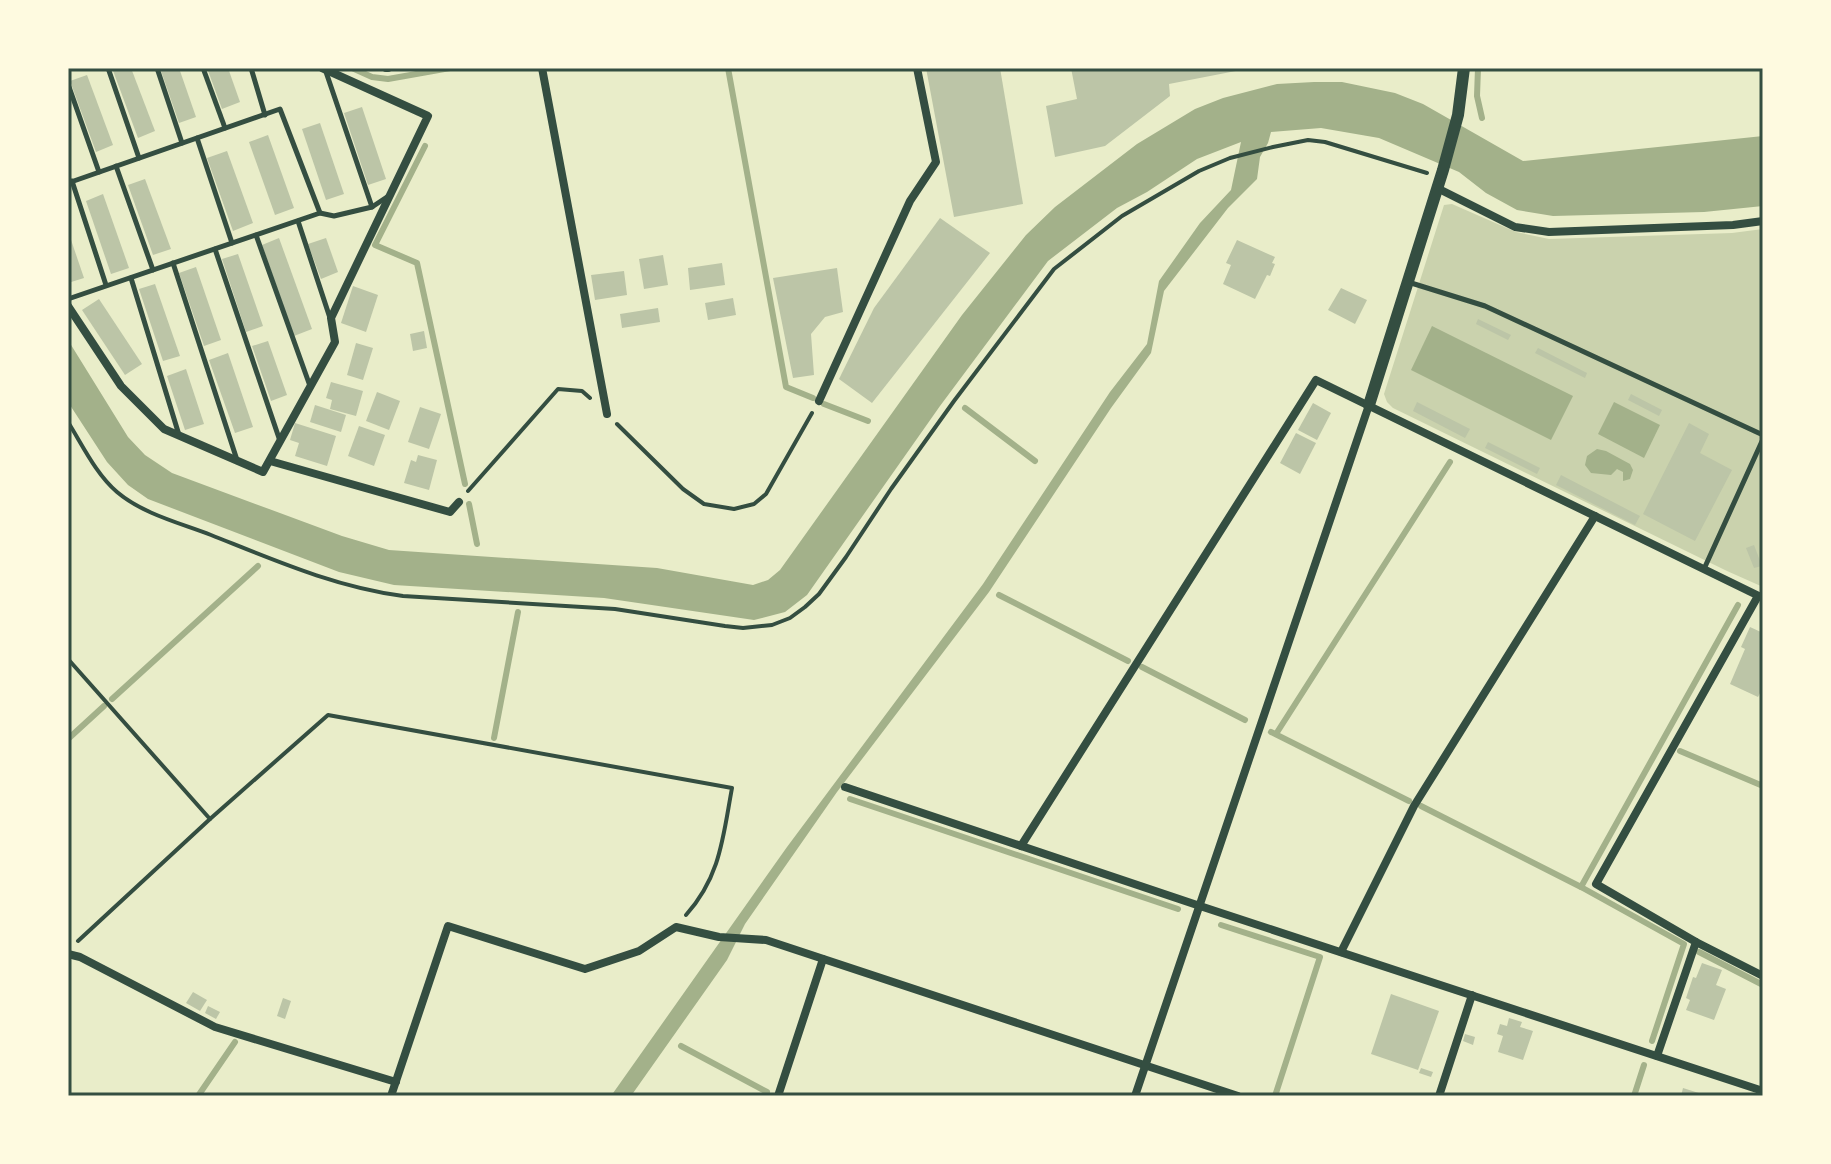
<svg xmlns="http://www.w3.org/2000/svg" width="1831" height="1164" viewBox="0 0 1831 1164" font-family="Figtree,sans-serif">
<rect width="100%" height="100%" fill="#e9edc9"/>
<path fill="#cad2ad" d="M 1452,204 L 1516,232 L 1549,239 L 1732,233 L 1763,229 L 1763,587 L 1727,571 L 1393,408 L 1387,402 L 1384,394 L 1444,205 Z"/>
<g fill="#a3b18a">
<path d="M 1314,82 L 1342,82 L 1395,93 L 1423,104 L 1523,161 L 1763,136 L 1763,206 L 1704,212 L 1553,216 L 1517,210 L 1486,193 L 1459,172 L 1379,138 L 1321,128 L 1271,132 L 1268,143 L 1260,157 L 1257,179 L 1228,208 L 1164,291 L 1151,353 L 1111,408 L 989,592 L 837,792 L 745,924 L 727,960 L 631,1096 L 611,1096 L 787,847 L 983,584 L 1110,392 L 1147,344 L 1159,281 L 1200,223 L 1231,190 L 1241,142 L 1197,159 L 1147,192 L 1117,208 L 1048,261 L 940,406 L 807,595 L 785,612 L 754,620 L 604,598 L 394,585 L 339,572 L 148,499 L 128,485 L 107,462 L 68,402 L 68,340 L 128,437 L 145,455 L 172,473 L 342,536 L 389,550 L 657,568 L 753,585 L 768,580 L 780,570 L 962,315 L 1026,235 L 1055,207 L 1137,144 L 1195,109 L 1223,98 L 1277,84 Z"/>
<path d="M 1432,326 L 1573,396 L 1551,440 L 1411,370 Z"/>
<path d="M 1614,402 L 1660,425 L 1644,458 L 1598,434 Z"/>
<path d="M 1597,449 L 1606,451 L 1630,464 L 1633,470 L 1630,479 L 1623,481 L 1623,472 L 1617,469 L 1611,475 L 1591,473 L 1585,465 L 1587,456 Z"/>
</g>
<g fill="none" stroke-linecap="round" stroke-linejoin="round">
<g stroke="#a3b18a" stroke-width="6">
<path d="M 352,68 L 372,77 L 388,79 L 450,68"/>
<path d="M 728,68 L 786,387 L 813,398"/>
<path d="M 1478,68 L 1477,96 L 1482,118"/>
<path d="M 425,146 L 375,245 L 417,263 L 465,484"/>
<path d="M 824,404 L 868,421"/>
<path d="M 965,408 L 1035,461"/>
<path d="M 469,504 L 477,544"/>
<path d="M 999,595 L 1128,661"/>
<path d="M 1142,667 L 1245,720"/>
<path d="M 112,699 L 258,566"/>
<path d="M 1271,732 L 1409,801"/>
<path d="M 1276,734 L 1450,462"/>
<path d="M 494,738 L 518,612"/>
<path d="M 68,739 L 104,706"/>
<path d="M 1680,751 L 1763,786"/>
<path d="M 850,799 L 1178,909"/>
<path d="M 1421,806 L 1581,887 L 1684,944 L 1652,1041"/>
<path d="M 1581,887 L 1738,605"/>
<path d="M 1221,925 L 1320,957 L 1275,1096"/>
<path d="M 1699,952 L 1763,985"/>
<path d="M 681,1046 L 767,1092"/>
<path d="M 198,1096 L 235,1042"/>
<path d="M 1634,1096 L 1644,1065"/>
</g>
</g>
<g fill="#bcc5a7">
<path d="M 112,68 L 131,68 L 155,131 L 138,138 Z"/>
<path d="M 160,68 L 179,68 L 196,117 L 179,123 Z"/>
<path d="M 207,68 L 228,68 L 240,102 L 222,109 Z"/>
<path d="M 926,68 L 1000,68 L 1023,204 L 954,217 Z"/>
<path d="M 1071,68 L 1246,68 L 1246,69 L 1169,84 L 1170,96 L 1105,146 L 1055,157 L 1046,106 L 1077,99 Z"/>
<path d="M 87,75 L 113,145 L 96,152 L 70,81 Z"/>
<path d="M 362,107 L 386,179 L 368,185 L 344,113 Z"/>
<path d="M 320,123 L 344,194 L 326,200 L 302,129 Z"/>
<path d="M 268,135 L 294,208 L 275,215 L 249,142 Z"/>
<path d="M 227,151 L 253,223 L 233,231 L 207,158 Z"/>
<path d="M 145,179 L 171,249 L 153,255 L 128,185 Z"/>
<path d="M 103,194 L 129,268 L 111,274 L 86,201 Z"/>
<path d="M 940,218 L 990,253 L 872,403 L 839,379 L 874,308 Z"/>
<path d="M 68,231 L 84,278 L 68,283 Z"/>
<path d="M 279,238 L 312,329 L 294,336 L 262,245 Z"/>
<path d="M 326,238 L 338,272 L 321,279 L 308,244 Z"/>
<path d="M 1237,240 L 1275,257 L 1272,263 L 1275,264 L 1270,276 L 1267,275 L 1255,299 L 1223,284 L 1231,265 L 1226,263 Z"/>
<path d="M 238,254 L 263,326 L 246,332 L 222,259 Z"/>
<path d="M 663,255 L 668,285 L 644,289 L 639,259 Z"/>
<path d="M 722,263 L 725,285 L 690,290 L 688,268 Z"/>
<path d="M 196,267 L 221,340 L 204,346 L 179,273 Z"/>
<path d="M 837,268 L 843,312 L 825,317 L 811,334 L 814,375 L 793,378 L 773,278 Z"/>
<path d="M 624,271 L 627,295 L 595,300 L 591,275 Z"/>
<path d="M 155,284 L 180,356 L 163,361 L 139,289 Z"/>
<path d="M 353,286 L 378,295 L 366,332 L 341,323 Z"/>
<path d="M 1341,288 L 1367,300 L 1355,324 L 1328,310 Z"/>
<path d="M 733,298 L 736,315 L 708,320 L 705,303 Z"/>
<path d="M 99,299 L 142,364 L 125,375 L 82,310 Z"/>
<path d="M 658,308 L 660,322 L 622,328 L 620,314 Z"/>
<path d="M 1478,319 L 1511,335 L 1508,340 L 1476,324 Z"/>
<path d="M 424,331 L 427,348 L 413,351 L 410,334 Z"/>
<path d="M 268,341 L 287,395 L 271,401 L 252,346 Z"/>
<path d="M 356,343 L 373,348 L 363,380 L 347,375 Z"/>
<path d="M 1538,348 L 1587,373 L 1585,378 L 1535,353 Z"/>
<path d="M 228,353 L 253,427 L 235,433 L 209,360 Z"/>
<path d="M 186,369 L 204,424 L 185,430 L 167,376 Z"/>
<path d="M 331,382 L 363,391 L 356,416 L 330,409 L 332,400 L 326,398 Z"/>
<path d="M 377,392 L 400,401 L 389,430 L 366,421 Z"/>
<path d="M 1631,394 L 1662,410 L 1659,416 L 1628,400 Z"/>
<path d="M 1417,402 L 1470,429 L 1465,438 L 1413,411 Z"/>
<path d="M 1313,403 L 1331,413 L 1317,440 L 1298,430 Z"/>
<path d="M 315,405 L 346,415 L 341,432 L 310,422 Z"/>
<path d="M 420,407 L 441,414 L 429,449 L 408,442 Z"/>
<path d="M 295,423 L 336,436 L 327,466 L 295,456 L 299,443 L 290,440 Z"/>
<path d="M 1689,423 L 1709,434 L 1700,453 L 1732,470 L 1695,541 L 1643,514 Z"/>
<path d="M 359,426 L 385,435 L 374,466 L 348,456 Z"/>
<path d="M 1296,433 L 1316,443 L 1300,474 L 1280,463 Z"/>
<path d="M 1488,442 L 1540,468 L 1537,474 L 1485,448 Z"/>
<path d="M 418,455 L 437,460 L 429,490 L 404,483 L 411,460 L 416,462 Z"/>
<path d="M 1561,475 L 1640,516 L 1635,525 L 1556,485 Z"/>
<path d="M 1754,545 L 1762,566 L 1754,568 L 1746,548 Z"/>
<path d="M 1750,627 L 1763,633 L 1763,687 L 1758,697 L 1730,684 L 1745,649 L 1741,647 Z"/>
<path d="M 1702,963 L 1722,970 L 1716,985 L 1726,989 L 1714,1020 L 1686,1010 L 1690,1000 L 1686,998 L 1693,977 L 1696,978 Z"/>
<path d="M 193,992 L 207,1000 L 200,1011 L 186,1003 Z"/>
<path d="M 1391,994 L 1439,1011 L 1418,1070 L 1371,1054 Z"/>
<path d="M 283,998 L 291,1001 L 285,1019 L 277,1016 Z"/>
<path d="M 208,1006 L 220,1012 L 216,1019 L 205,1013 Z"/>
<path d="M 1509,1018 L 1522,1022 L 1520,1027 L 1533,1031 L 1523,1060 L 1498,1052 L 1503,1036 L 1497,1034 L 1500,1024 L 1507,1026 Z"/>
<path d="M 1465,1034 L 1475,1037 L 1473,1045 L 1463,1041 Z"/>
<path d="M 1421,1068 L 1433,1072 L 1431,1077 L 1419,1073 Z"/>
<path d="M 1683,1088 L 1705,1095 L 1705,1096 L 1681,1096 Z"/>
</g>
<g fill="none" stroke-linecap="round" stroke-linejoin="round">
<g stroke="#344e41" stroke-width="4">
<path d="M 68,422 C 83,446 96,474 117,492 C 143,514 180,523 211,535 C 274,560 335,587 403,596 L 615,609 L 725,626 L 743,628 L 772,625 L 790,618 L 805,607 L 819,594 L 846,557 L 891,489 L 954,401 L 1054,269 L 1122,216 L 1199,171 L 1230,158 L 1273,147 L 1308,140 L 1325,142 L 1427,173"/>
<path d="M 617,424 L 683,489 L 704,504 L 734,509 L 754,504 L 766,494 L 812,413"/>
<path d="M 468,491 L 558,389 L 582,391 L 590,398"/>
<path d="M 68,659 L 210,819 L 78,941"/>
<path d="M 210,819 L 328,715 L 732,788 C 723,836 721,876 686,915"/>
</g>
<g stroke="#344e41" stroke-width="5">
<path d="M 108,68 L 139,158"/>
<path d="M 157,68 L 182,143"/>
<path d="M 203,68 L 225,128"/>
<path d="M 251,68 L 265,115"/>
<path d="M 326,72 L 372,207"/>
<path d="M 68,84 L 99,172"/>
<path d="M 197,138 L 232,243"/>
<path d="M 116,166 L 153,270"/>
<path d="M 72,181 L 106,285"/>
<path d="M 68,183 L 280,109 L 320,213 L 68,299"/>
<path d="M 320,213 L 334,216 L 372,207 L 387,197"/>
<path d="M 298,221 L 330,318"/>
<path d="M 256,235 L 310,386"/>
<path d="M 215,249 L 280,441"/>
<path d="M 173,263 L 237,460"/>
<path d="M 131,278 L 179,435"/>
<path d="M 1408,282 L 1485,306 L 1763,435"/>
<path d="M 1704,569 L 1763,439"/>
</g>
<g stroke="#344e41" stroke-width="8">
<path d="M 386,68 L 388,68"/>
<path d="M 542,68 L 607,414"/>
<path d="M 1437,188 L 1515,227 L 1549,232 L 1733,225 L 1763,221"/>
<path d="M 68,306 L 121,386 L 164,429 L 263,472 L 335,342 L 331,318 L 428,116 L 322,68"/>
<path d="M 819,401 L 910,201 L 936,162 L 917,68"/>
<path d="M 270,461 L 450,512 L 459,502"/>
<path d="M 845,787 L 1200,906 L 1763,1091"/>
<path d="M 1021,846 L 1316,380 L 1763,598"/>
<path d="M 1696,942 L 1763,976"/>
<path d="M 1341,952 L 1414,806 L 1595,516"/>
<path d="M 68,954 L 80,957 L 215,1027 L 396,1082"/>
<path d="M 1657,1056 L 1696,942 L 1596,884 L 1758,596"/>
<path d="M 391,1096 L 448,926 L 585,969 L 639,951 L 676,927 L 719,937 L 766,940 L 1238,1096"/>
<path d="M 778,1096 L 823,959"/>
<path d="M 1135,1096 L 1369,405"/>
<path d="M 1439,1096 L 1472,995"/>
</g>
<path stroke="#344e41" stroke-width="12" d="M 1369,405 L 1443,170 L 1458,115 L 1464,68"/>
</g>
<rect width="1831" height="1164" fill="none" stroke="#fefae0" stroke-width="140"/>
<rect x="70" y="70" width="1691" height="1024" fill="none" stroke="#344e41" stroke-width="3"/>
</svg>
